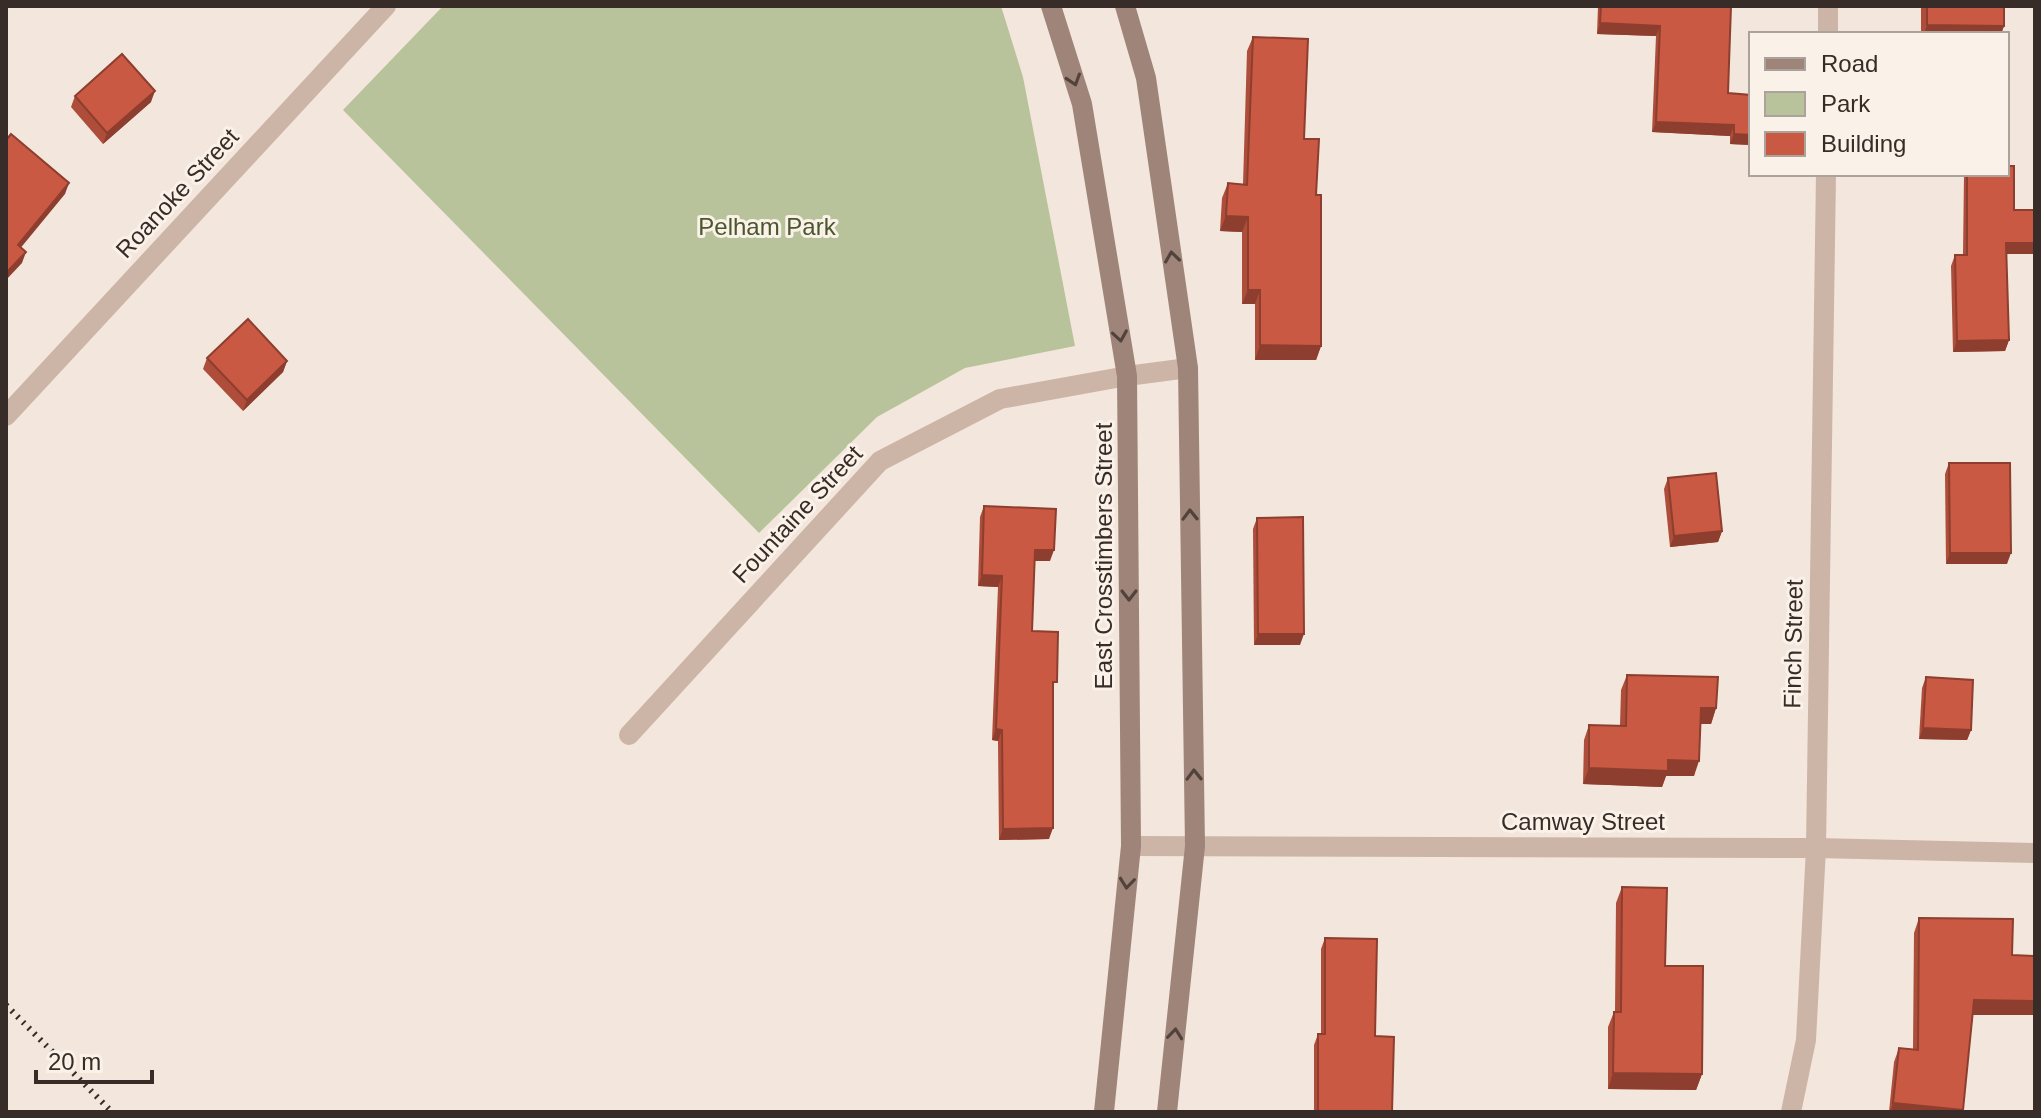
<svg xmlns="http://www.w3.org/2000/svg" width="2041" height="1118" viewBox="0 0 2041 1118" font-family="Arial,sans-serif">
<rect width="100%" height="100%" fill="#f3e6dc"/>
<path fill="#b9c39b" d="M 443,6 L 1001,6 L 1023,77 L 1075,346 L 965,368 L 877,417 L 759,533 L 343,110 Z"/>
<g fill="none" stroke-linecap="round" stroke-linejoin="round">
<g stroke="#ccb5a7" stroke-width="20">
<path d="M 1828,34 L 1828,6"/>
<path d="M 6,416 L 386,6"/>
<path d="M 629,735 L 880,461 L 1000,399 L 1127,376 L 1188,368"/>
<path d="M 1131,846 L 1816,848 L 2035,853"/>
<path d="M 1791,1112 L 1806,1040 L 1816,848 L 1826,174"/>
</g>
<g stroke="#9f8479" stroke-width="20">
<path d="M 1051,6 L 1082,104 L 1127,376 L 1131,846 L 1104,1112"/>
<path d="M 1125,6 L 1146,78 L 1188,368 L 1195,846 L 1167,1112"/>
</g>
<path stroke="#382c28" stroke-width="6" stroke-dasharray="2 6" stroke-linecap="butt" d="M 6,1005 L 112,1112"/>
</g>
<g fill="#ae4d3a">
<path d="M 1598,6 L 1731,6 L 1728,93 L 1751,95 L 1751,145 L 1730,144 L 1730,136 L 1652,132 L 1656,36 L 1597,34 Z"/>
<path d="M 1921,6 L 2004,6 L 2004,26 L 2001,34 L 1921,34 Z"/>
<path d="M 1253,37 L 1304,139 L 1316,195 L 1321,346 L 1316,360 L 1255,360 L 1255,304 L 1242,304 L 1242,232 L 1220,231 L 1222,198 L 1228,183 L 1243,184 L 1247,51 Z"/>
<path d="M 75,96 L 151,102 L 103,144 L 71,107 Z"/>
<path d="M 1964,174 L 2007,174 L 2014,210 L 2035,254 L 2006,254 L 2009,340 L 2005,351 L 1953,352 L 1951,266 L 1955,255 L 1963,255 Z"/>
<path d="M 207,358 L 287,361 L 283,372 L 243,411 L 203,369 Z"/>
<path d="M 1949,463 L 2007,564 L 1946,564 L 1945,474 Z"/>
<path d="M 1668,478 L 1722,531 L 1718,542 L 1670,547 L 1664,489 Z"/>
<path d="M 984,506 L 1050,561 L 1034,561 L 1032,631 L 1053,693 L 1049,839 L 999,840 L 998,741 L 992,740 L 998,587 L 978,586 L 980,517 Z"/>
<path d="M 1257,518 L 1300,645 L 1254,645 L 1253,529 Z"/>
<path d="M 1627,675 L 1716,708 L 1711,724 L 1701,724 L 1694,776 L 1666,776 L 1662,787 L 1583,784 L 1584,740 L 1589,725 L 1620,725 L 1621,690 Z"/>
<path d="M 1926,677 L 1971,730 L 1967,740 L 1919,739 L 1922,688 Z"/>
<path d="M 1622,887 L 1665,966 L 1702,1074 L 1696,1090 L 1608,1089 L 1608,1027 L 1614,1012 L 1615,1012 L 1616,903 Z"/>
<path d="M 1919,918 L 1973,1015 L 1962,1112 L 1889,1112 L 1894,1062 L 1899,1048 L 1913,1049 L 1914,933 Z"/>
<path d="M 1325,938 L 1392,1112 L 1314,1112 L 1314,1045 L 1318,1034 L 1321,1034 L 1321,949 Z"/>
</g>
<g fill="#8d3e2f">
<path d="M 1600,23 L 1660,26 L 1656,36 L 1597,34 Z"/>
<path d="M 1927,25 L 2004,26 L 2001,34 L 1924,34 Z"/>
<path d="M 155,91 L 151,102 L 103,144 L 107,133 Z"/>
<path d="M 1656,122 L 1734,125 L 1730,136 L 1652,132 Z"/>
<path d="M 1734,134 L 1751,135 L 1751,145 L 1730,144 Z"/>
<path d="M 69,183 L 65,194 L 14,256 L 18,245 Z"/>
<path d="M 1226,216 L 1248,217 L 1242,232 L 1220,231 Z"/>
<path d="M 2006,243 L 2035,243 L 2035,254 L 2002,254 Z"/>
<path d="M 26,252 L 22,263 L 6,280 L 6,273 Z"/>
<path d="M 1248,290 L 1260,290 L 1255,304 L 1242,304 Z"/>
<path d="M 2009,340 L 2005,351 L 1953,352 L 1957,341 Z"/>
<path d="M 1260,345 L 1321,346 L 1316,360 L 1255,360 Z"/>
<path d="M 287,361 L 283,372 L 243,411 L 247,400 Z"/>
<path d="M 1722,531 L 1718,542 L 1670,547 L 1674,536 Z"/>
<path d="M 1035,550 L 1054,550 L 1050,561 L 1031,561 Z"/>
<path d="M 1950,553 L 2011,553 L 2007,564 L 1946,564 Z"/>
<path d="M 982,575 L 1002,576 L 998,587 L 978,586 Z"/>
<path d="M 1258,634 L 1304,634 L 1300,645 L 1254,645 Z"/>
<path d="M 1701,708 L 1716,708 L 1711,724 L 1695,724 Z"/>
<path d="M 1923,728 L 1971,730 L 1967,740 L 1919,739 Z"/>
<path d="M 996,729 L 1002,730 L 998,741 L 992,740 Z"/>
<path d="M 1668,760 L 1699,761 L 1694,776 L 1666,776 L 1662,787 L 1583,784 L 1589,768 Z"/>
<path d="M 1053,828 L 1049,839 L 999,840 L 1003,829 Z"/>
<path d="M 1974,1000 L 2035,1001 L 2035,1015 L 1969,1015 Z"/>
<path d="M 1613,1073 L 1702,1074 L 1696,1090 L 1608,1089 Z"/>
<path d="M 1893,1103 L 1963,1110 L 1962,1112 L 1890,1112 Z"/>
</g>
<g fill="#ca5943" stroke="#8d3e2f" stroke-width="2">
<path d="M 1601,6 L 1731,6 L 1728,93 L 1751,95 L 1751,135 L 1734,134 L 1734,125 L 1656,122 L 1660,26 L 1600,23 Z"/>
<path d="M 1927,6 L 2004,6 L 2004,26 L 1927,25 Z"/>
<path d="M 1253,37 L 1308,39 L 1304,139 L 1319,139 L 1316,195 L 1321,195 L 1321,346 L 1260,345 L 1260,290 L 1248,290 L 1248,217 L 1226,216 L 1228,183 L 1247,185 Z"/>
<path d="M 122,54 L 155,91 L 107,133 L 75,96 Z"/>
<path d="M 11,134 L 69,183 L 18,245 L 26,252 L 6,273 L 6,140 Z"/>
<path d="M 2007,166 L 2014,166 L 2014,210 L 2035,210 L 2035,243 L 2006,243 L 2009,340 L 1957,341 L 1955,255 L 1967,255 L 1967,174 L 2007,174 Z"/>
<path d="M 248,319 L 287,361 L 247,400 L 207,358 Z"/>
<path d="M 1949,463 L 2010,463 L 2011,553 L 1950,553 Z"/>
<path d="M 1716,473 L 1722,531 L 1674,536 L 1668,478 Z"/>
<path d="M 984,506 L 1056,509 L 1054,550 L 1035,550 L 1032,631 L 1058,632 L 1057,682 L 1053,682 L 1053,828 L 1003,829 L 1002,730 L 996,729 L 1002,576 L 982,575 Z"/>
<path d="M 1303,517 L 1304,634 L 1258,634 L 1257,518 Z"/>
<path d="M 1627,675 L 1718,677 L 1716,708 L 1701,708 L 1699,761 L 1668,760 L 1668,771 L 1589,768 L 1589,725 L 1626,726 Z"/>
<path d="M 1926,677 L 1973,680 L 1971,730 L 1923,728 Z"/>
<path d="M 1622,887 L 1667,888 L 1665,966 L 1703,966 L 1702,1074 L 1613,1073 L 1614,1012 L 1621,1012 Z"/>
<path d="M 1919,918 L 2013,919 L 2012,955 L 2035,956 L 2035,1001 L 1974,1000 L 1963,1110 L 1893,1103 L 1899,1048 L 1918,1050 Z"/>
<path d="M 1325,938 L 1377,939 L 1375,1036 L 1394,1037 L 1392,1112 L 1318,1112 L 1318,1034 L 1325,1034 Z"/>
</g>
<defs><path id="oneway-chevron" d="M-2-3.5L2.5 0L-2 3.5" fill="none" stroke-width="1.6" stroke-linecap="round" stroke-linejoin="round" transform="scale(2)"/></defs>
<g stroke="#52423c">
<use href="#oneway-chevron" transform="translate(1074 80) rotate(72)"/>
<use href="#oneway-chevron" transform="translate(1172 257) rotate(-98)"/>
<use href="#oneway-chevron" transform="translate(1120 336) rotate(81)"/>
<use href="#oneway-chevron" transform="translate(1190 515) rotate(-91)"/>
<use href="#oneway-chevron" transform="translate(1129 595) rotate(90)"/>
<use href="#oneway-chevron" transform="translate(1194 775) rotate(-91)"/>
<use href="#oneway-chevron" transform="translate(1127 883) rotate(96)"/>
<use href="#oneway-chevron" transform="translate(1175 1034) rotate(-84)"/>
</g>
<g text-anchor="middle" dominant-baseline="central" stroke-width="6" stroke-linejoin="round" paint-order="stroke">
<g font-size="24" fill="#382c28" stroke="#faf1e9">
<text transform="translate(177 193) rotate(-47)">Roanoke Street</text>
<text transform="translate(797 514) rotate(-47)">Fountaine Street</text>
<text transform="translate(1103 556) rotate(-90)">East Crosstimbers Street</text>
<text transform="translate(1793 644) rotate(-89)">Finch Street</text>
<text x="1583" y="821">Camway Street</text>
</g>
<g font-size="24" fill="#4a572b" stroke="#faf1e9">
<text x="767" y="226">Pelham Park</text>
</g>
</g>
<rect width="2041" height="1118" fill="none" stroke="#382c28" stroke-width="16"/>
<rect x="1749" y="32" width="260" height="144" fill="#faf1e9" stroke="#aca29c" stroke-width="2"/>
<rect x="1765" y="58" width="40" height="12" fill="#9f8479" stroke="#aca29c" stroke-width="2"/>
<text x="1821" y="72" font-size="24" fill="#382c28">Road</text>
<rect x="1765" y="92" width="40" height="24" fill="#b9c39b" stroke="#aca29c" stroke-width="2"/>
<text x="1821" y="112" font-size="24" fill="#382c28">Park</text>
<rect x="1765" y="132" width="40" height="24" fill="#ca5943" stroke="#aca29c" stroke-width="2"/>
<text x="1821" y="152" font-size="24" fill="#382c28">Building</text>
<path d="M36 1070v12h116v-12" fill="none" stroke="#382c28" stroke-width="4"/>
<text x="48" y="1070" font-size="24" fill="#382c28" stroke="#faf1e9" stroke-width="6" paint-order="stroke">20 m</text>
</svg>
